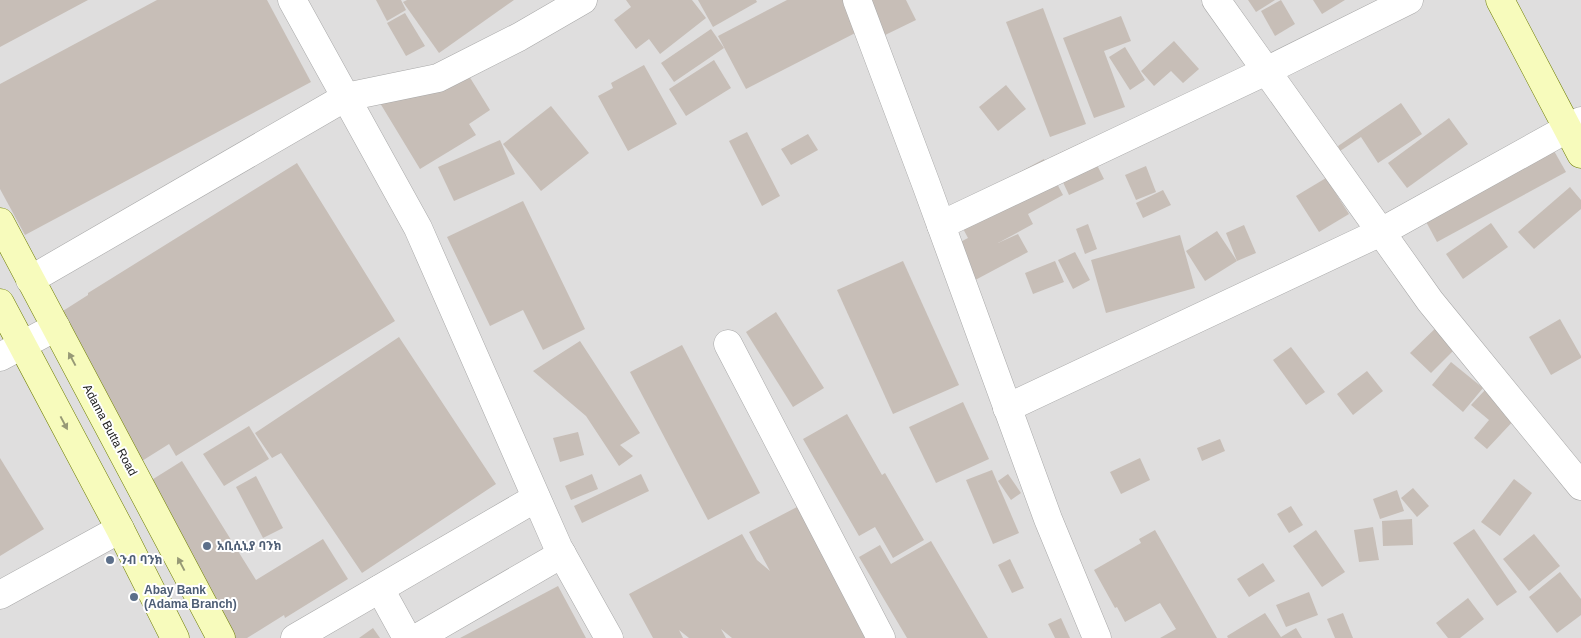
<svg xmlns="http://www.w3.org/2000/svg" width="1581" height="638" viewBox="0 0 1581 638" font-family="Helvetica,'Noto Sans Ethiopic',sans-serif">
<rect width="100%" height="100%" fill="#f2efe8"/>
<rect fill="#dfdede" x="0" y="0" width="1581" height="638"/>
<g fill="#c7beb7">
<path d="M 0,0 L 88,0 L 0,47 Z"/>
<path d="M 157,0 L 267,0 L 311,82 L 25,235 L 0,189 L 0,84 Z"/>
<path d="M 376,0 L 401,0 L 406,10 L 387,21 Z"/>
<path d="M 407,0 L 514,0 L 439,53 L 403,2 Z"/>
<path d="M 626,0 L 692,0 L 706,18 L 660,54 L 649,39 L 636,49 L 614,20 L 631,7 Z"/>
<path d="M 698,0 L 756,0 L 757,2 L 713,27 Z"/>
<path d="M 787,0 L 851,0 L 865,28 L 746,89 L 718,36 Z"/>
<path d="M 863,0 L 906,0 L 916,20 L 881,37 Z"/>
<path d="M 1248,0 L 1275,0 L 1256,12 Z"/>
<path d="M 1281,0 L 1295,24 L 1275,36 L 1261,11 Z"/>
<path d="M 1313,0 L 1345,0 L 1322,14 Z"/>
<path d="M 1043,8 L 1086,124 L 1050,137 L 1006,22 Z"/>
<path d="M 405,13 L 425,46 L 406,56 L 387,23 Z"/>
<path d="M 1121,16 L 1131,41 L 1104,51 L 1125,107 L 1094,118 L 1063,38 Z"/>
<path d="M 711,29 L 724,48 L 674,82 L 661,63 Z"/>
<path d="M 1174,41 L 1199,69 L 1183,83 L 1171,71 L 1154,86 L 1141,71 Z"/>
<path d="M 1125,47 L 1145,80 L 1130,90 L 1109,57 Z"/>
<path d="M 714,60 L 731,88 L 686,116 L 669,89 Z"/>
<path d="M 644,65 L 677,124 L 628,151 L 598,96 L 613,88 L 611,83 Z"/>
<path d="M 469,76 L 490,110 L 469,124 L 476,135 L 420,169 L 380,103 Z"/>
<path d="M 1006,85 L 1026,109 L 998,131 L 979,107 Z"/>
<path d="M 1401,103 L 1422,134 L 1378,163 L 1361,137 L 1340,151 L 1338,146 Z"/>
<path d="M 551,106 L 589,153 L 541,191 L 503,144 Z"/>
<path d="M 1449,118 L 1468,144 L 1407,188 L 1388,163 Z"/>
<path d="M 747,132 L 780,196 L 762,206 L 729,141 Z"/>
<path d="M 808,134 L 818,150 L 791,165 L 781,149 Z"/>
<path d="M 1545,135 L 1566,172 L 1437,242 L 1417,205 Z"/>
<path d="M 500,140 L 515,174 L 454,201 L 438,167 Z"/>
<path d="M 1085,141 L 1104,179 L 1069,195 L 1051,157 Z"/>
<path d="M 1044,159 L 1063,195 L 1028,214 L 1033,224 L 998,243 L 1018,234 L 1028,252 L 964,286 L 945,250 L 968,238 L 952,208 Z"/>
<path d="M 297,163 L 395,321 L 176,456 L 169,444 L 126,471 L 44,323 L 88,295 L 88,293 Z"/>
<path d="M 1146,166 L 1156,192 L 1136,200 L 1125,175 Z"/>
<path d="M 1326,178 L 1349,214 L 1319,232 L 1296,196 Z"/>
<path d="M 1570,187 L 1581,200 L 1581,209 L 1534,249 L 1518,232 Z"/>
<path d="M 1163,190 L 1171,205 L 1143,218 L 1136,203 Z"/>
<path d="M 523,201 L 585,329 L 543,350 L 523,310 L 490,326 L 447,237 Z"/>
<path d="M 1491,223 L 1508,247 L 1463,279 L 1446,254 Z"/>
<path d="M 1088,224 L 1097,249 L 1085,254 L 1076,229 Z"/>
<path d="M 1244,225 L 1256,253 L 1237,261 L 1226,233 Z"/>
<path d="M 1217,231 L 1237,261 L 1205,281 L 1186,251 Z"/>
<path d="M 1180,235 L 1195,288 L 1106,313 L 1091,260 Z"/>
<path d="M 1075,252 L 1090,280 L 1073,289 L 1058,260 Z"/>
<path d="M 903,261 L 959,385 L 893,414 L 837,290 Z"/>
<path d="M 1055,261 L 1064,282 L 1033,294 L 1025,273 Z"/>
<path d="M 776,312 L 824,388 L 793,407 L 746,332 Z"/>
<path d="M 1446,318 L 1466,338 L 1431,373 L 1410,353 Z"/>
<path d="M 1560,319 L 1581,356 L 1581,358 L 1551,375 L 1529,337 Z"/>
<path d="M 399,337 L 496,484 L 362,573 L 281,453 L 272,458 L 255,433 Z"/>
<path d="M 580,341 L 640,433 L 620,445 L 633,456 L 619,466 L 586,416 L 533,371 Z"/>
<path d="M 682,345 L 760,493 L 708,520 L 630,372 Z"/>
<path d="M 1291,347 L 1325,392 L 1306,405 L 1273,360 Z"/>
<path d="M 1451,362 L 1483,388 L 1463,412 L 1432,385 Z"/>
<path d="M 1367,371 L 1383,391 L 1353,415 L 1337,394 Z"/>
<path d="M 1485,390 L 1516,418 L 1487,449 L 1474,438 L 1489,420 L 1471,405 Z"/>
<path d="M 963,402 L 989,459 L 936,483 L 909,427 Z"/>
<path d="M 847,414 L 882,475 L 885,473 L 924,540 L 893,558 L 875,527 L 859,536 L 803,439 Z"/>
<path d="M 249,426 L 269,459 L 224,486 L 203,454 Z"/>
<path d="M 578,432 L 584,455 L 560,462 L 553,438 Z"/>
<path d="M 1220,439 L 1225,451 L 1202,461 L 1197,448 Z"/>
<path d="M 0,458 L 44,529 L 0,556 Z"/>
<path d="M 1140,458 L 1150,480 L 1121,494 L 1110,472 Z"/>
<path d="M 182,461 L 256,580 L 323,539 L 348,579 L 285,618 L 284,615 L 247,638 L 233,638 L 142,486 Z"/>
<path d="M 992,470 L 1019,533 L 993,544 L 966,480 Z"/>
<path d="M 592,474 L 598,489 L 571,500 L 565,486 Z"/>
<path d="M 641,474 L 649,491 L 582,523 L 574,506 Z"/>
<path d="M 1008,474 L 1021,493 L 1011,500 L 998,481 Z"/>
<path d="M 256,476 L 283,528 L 263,538 L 236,487 Z"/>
<path d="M 1514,479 L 1532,493 L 1500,536 L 1481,522 Z"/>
<path d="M 1413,488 L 1429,506 L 1417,517 L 1401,498 Z"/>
<path d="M 1397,490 L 1404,511 L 1380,519 L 1373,499 Z"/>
<path d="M 1291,506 L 1303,525 L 1289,533 L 1277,514 Z"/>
<path d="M 797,507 L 867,638 L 732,638 L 721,629 L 726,638 L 689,638 L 679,630 L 683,638 L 653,638 L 629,594 L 742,534 L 757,560 L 770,571 L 749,532 Z"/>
<path d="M 1412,519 L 1413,545 L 1383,546 L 1382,521 Z"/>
<path d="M 1373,527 L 1379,560 L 1359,562 L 1354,530 Z"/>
<path d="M 1474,529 L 1517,592 L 1497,606 L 1453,543 Z"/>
<path d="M 1155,530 L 1217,638 L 1160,638 L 1176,629 L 1160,603 L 1125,622 L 1117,607 L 1115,608 L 1094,570 L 1141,543 L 1139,539 Z"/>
<path d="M 1316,530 L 1345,572 L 1322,587 L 1293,546 Z"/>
<path d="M 1534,534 L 1560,566 L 1529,591 L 1503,559 Z"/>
<path d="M 931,541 L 988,638 L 907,638 L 859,557 L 880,545 L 891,564 Z"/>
<path d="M 1010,559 L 1024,588 L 1012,593 L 998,565 Z"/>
<path d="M 1263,563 L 1275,581 L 1249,597 L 1237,579 Z"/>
<path d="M 1560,572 L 1581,599 L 1581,615 L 1557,633 L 1529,597 Z"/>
<path d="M 558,586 L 586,638 L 460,638 Z"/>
<path d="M 1309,592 L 1318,615 L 1286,627 L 1276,605 Z"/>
<path d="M 1468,598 L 1484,619 L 1460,638 L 1448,638 L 1436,623 Z"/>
<path d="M 1265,613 L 1281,637 L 1296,628 L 1302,638 L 1228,638 L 1227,636 Z"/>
<path d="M 1343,613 L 1353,638 L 1335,638 L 1327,619 Z"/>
<path d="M 1061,618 L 1070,638 L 1055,638 L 1048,624 Z"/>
<path d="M 373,628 L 380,638 L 359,638 Z"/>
</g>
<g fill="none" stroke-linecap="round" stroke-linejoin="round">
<g stroke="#a8a8a8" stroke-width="29">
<g id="street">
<path d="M 292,0 L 418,228 L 558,547 L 609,638"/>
<path d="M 857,0 L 926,184 L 1048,519 L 1097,638"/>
<path d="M 1216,0 L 1430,301 L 1581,486"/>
<path d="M 941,225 L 1266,71 L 1409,0"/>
<path d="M 30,280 L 346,97 L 438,78 L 519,37 L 583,0"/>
<path d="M 728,344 L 881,638"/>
<path d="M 0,357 L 56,327"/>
<path d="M 1007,408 L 1381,232 L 1581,121"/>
<path d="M 380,589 L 407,638"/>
<path d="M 0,595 L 120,529"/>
<path d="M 295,638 L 536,498"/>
<path d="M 417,638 L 562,554"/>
</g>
</g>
<g stroke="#6e7e02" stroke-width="29">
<g id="secondary">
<path d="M 1500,0 L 1581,154"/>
<path d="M 0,222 L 221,638"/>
<path d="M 0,303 L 120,529 L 175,638"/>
</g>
</g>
<use href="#street" stroke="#fff" stroke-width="28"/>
<use href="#secondary" stroke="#f7fbbc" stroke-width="28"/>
</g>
<defs><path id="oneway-solid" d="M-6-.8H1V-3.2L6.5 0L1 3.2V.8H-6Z" transform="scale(1.25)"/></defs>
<g fill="#979976">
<use href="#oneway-solid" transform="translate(72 359) rotate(-118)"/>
<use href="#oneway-solid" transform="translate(64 423) rotate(62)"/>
<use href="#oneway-solid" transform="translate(181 564) rotate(-118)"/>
</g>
<g fill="#5c6f8a" stroke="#fff" stroke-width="2">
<circle cx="207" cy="546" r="5"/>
<circle cx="110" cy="560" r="5"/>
<circle cx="134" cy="597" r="5"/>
</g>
<g text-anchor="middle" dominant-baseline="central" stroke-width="4" stroke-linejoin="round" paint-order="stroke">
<g font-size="12" fill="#212121" stroke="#fff">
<text transform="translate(110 430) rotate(62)">Adama Butta Road</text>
</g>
<g font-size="12" font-weight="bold" fill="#4e5e75" stroke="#fff" text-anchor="start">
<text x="217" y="546">አቢሲኒያ ባንክ</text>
<text x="120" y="560">ንብ ባንክ</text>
<text x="144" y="590">Abay Bank<tspan x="144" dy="14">(Adama Branch)</tspan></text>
</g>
</g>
</svg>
